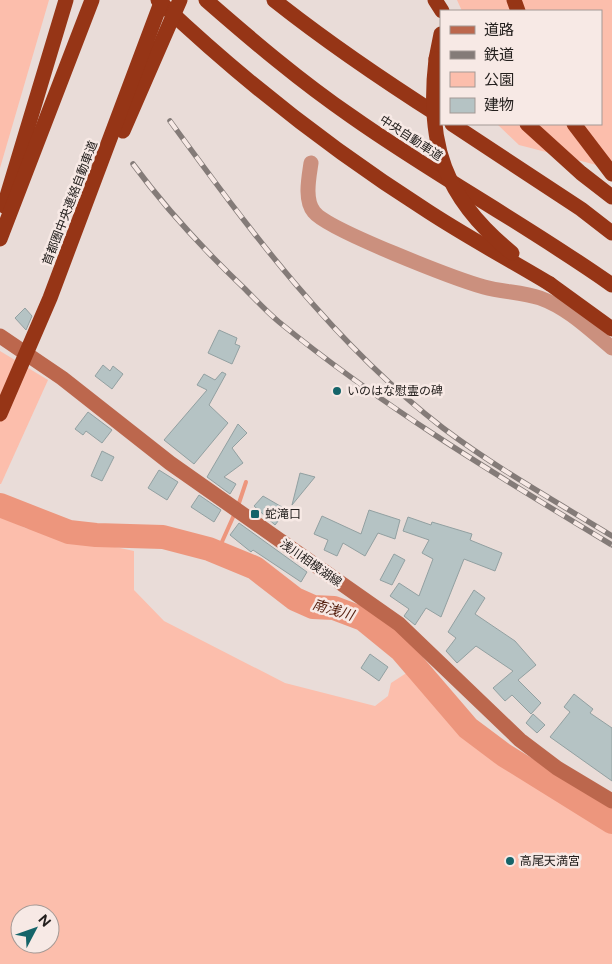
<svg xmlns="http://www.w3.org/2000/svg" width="612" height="964" viewBox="0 0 612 964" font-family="Figtree,'Noto Sans JP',sans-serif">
<rect width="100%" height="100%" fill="#e9dcd8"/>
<g fill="#fcbeac" fill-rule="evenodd">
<path d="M 0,0 L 49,0 L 0,168 Z"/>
<path d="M 457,0 L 612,0 L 612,169 L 519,145 L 497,124 L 601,124 L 601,11 L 462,11 Z"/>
<path d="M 0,351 L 48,380 L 1,484 L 0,484 Z"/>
<path d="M 0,515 L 25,528 L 134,551 L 134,590 L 164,621 L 285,683 L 375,706 L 388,696 L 391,683 L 408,672 L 445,715 L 612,817 L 612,964 L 0,964 ZM 20,914 L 50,914 L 50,944 L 20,944 Z"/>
</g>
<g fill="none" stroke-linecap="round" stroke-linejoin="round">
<g stroke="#ed967d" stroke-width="4">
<path d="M 238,506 L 246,482"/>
<path d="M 217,553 L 234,515"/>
</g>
<path stroke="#ed967d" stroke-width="24" d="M 0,505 L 69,532 L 96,535 L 163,537 L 209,549 L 255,568 L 295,599 L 313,607 L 334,608 L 363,619 L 401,650 L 468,728 L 504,755 L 612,822"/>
</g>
<g fill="#b5c3c4" stroke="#92a0a1">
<path d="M 25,308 L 32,316 L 26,330 L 15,318 Z"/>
<path d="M 219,330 L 237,338 L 235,344 L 240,346 L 232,364 L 208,353 Z"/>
<path d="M 103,365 L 110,371 L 113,366 L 123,374 L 112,389 L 95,376 Z"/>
<path d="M 222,372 L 226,374 L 209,405 L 228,423 L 194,464 L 164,440 L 207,390 L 197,385 L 204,374 L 215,380 Z"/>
<path d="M 88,412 L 112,430 L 102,443 L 86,431 L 83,435 L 75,429 Z"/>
<path d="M 238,424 L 247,433 L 232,448 L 243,463 L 224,477 L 236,484 L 230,494 L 207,477 Z"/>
<path d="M 102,451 L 114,457 L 102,481 L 91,476 Z"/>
<path d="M 159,470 L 178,482 L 167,500 L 148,488 Z"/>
<path d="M 300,473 L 315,477 L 292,505 Z"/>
<path d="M 199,495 L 221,510 L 214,522 L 191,507 Z"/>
<path d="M 263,496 L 287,510 L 275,525 L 254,506 Z"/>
<path d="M 369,510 L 400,520 L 395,539 L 378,533 L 365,556 L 343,543 L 337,556 L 324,550 L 328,540 L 314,534 L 322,516 L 361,534 Z"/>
<path d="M 408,517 L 431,525 L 432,522 L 472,534 L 470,540 L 502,553 L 495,571 L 464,559 L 441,617 L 426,608 L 415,625 L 404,616 L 409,609 L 390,596 L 399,583 L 419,596 L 433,559 L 422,553 L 429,540 L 403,531 Z"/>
<path d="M 239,523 L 307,572 L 301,582 L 253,550 L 251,552 L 230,535 Z"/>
<path d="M 394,554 L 405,560 L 392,585 L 380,580 Z"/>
<path d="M 474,590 L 485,598 L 475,614 L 515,641 L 536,665 L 518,680 L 541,703 L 531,714 L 512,695 L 505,701 L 493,688 L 513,671 L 476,646 L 457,663 L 446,651 L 456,638 L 448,632 Z"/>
<path d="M 370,654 L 388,667 L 379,681 L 361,668 Z"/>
<path d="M 574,694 L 593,709 L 590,713 L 612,728 L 612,781 L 550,737 L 570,712 L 564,707 Z"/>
<path d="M 533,714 L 545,725 L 537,733 L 526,723 Z"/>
</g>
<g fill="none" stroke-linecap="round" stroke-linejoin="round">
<path stroke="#cb907e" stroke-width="15" d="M 311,163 C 309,177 304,200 314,212 C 328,230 456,279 484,287 C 502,292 523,292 540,298 C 568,308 589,329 612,348"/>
<path stroke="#bc674d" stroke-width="15" d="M 0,336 L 62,378 L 170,463 L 399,624 L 520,740 L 557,768 L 612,801"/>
<g stroke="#963516" stroke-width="15">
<path d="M 206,0 C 253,41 300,81 351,116 C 436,176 527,225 612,285"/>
<path d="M 274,0 C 327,42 383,80 441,117"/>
<path d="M 435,0 L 442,11"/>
<path d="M 514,0 L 518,11"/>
<path d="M 436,59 L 441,34"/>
<path d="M 452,124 L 581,209 L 612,233"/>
<path d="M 527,124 L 581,173 L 612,197"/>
<path d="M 574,124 L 612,174"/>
<path d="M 550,284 L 612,329"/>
</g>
<g stroke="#847b78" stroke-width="5.5">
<g id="rail">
<path d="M 170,121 C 251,232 333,343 443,428 C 496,468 555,501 612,536"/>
<path d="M 133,164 C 166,209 203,249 244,288 C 255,299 267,312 279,322 C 383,407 498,476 612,545"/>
</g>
</g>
<use href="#rail" stroke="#f7e9e5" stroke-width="4" stroke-dasharray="11" stroke-linecap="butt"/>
<g stroke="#963516" stroke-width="15">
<path d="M 158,0 C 241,79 333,151 429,212 C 469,238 510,260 550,284"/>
<path d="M 436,59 C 426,144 444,198 512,253"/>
<path d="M 123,131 L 180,0"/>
<path d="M 4,206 L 66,0"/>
<path d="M 0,239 L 92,0"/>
<path d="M 0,414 L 50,298 L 162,0"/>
</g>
</g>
<g fill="#156469" stroke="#f7e9e5" stroke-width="2">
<circle cx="337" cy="391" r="5"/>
<rect x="250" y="509" width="10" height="10" rx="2.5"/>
<circle cx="510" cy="861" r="5"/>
</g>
<g text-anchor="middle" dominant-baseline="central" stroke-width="5" stroke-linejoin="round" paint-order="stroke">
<g font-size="12" fill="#24201e" stroke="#f7e9e5">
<text transform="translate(411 138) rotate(33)">中央自動車道</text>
<text transform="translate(70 203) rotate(-69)">首都圏中央連絡自動車道</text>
<text transform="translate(311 563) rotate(35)">浅川相模湖線</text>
</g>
<g font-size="12" fill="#24201e" stroke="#f7e9e5" text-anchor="start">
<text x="347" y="391">いのはな慰霊の碑</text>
<text x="265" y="514">蛇滝口</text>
<text x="520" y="861">高尾天満宮</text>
</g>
<g font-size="14" font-style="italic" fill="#531e0d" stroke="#f7e9e5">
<text transform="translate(333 610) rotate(17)">南浅川</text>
</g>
</g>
<rect x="440" y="10" width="162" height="115" fill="#f7e9e5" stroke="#a39995"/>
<rect x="450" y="26" width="25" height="8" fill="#bc674d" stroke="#a39995"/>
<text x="484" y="35" font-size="15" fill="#24201e">道路</text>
<rect x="450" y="51" width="25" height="8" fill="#847b78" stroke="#a39995"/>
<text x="484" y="60" font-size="15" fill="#24201e">鉄道</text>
<rect x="450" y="72" width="25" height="15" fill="#fcbeac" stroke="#a39995"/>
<text x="484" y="85" font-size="15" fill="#24201e">公園</text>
<rect x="450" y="98" width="25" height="15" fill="#b5c3c4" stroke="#a39995"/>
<text x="484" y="110" font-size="15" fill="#24201e">建物</text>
<g transform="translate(35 929) rotate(49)"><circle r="24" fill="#f7e9e5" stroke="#a39995"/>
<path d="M0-4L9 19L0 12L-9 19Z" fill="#156469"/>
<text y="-8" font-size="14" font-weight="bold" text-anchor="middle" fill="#24201e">N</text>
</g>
</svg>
